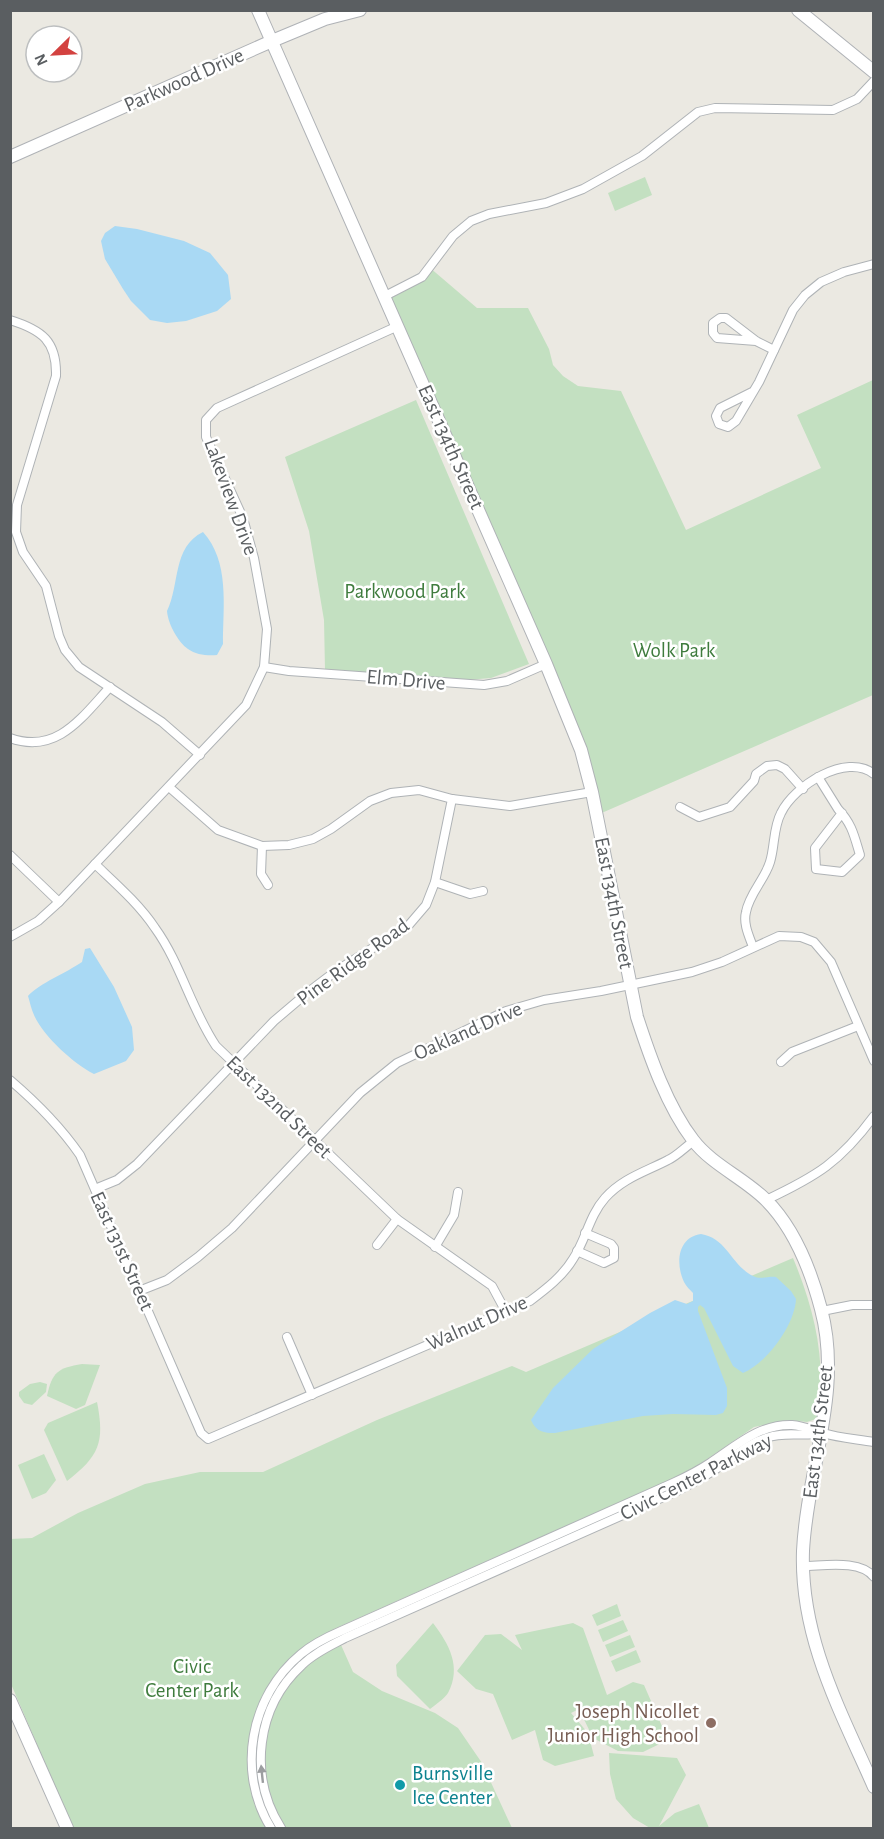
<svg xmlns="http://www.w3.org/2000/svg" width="884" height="1839" viewBox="0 0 884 1839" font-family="'Alegreya Sans',sans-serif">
<rect width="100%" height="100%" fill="#ebe9e2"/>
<g fill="#c3e0c1">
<path d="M 645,177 L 652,195 L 615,211 L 608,193 Z"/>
<path d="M 429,267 L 477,308 L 528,308 L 549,349 L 553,365 L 563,376 L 578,386 L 621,391 L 686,530 L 821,468 L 797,415 L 873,380 L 873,695 L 597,815 L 581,750 L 385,296 L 422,277 Z"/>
<path d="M 416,400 L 529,664 L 491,678 L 467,680 L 325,670 L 324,620 L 309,531 L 285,457 Z"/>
<path d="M 793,1258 C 810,1299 821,1338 821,1383 C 821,1395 821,1409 816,1419 L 807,1422 L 789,1420 L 754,1427 L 697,1466 L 676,1477 L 334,1629 L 353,1672 L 382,1691 L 435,1713 L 458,1728 L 482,1763 L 512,1828 L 73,1828 L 11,1684 L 10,1539 L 32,1538 L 78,1513 L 145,1484 L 200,1472 L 263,1472 L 377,1420 L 512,1366 L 526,1372 Z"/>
<path d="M 82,1364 L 100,1365 L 85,1405 L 76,1409 L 47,1396 C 52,1372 58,1368 82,1364 Z"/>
<path d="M 40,1382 L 47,1384 L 46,1392 L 32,1405 L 24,1403 L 19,1396 L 19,1392 L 30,1384 Z"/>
<path d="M 97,1402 C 105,1443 99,1456 67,1481 L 44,1430 L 48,1423 Z"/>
<path d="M 44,1454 L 56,1480 L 46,1493 L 32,1499 L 18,1465 Z"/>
<path d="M 617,1604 L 621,1616 L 597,1626 L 592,1615 Z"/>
<path d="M 623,1620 L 628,1631 L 603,1642 L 598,1630 Z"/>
<path d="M 433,1623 C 449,1644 462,1667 448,1693 C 444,1699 435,1705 430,1709 L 397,1676 L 396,1665 Z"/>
<path d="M 573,1623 L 583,1628 L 607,1695 L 633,1682 L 644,1685 L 668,1740 L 643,1752 L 618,1751 L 593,1738 L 579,1709 L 571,1713 L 588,1733 L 594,1756 L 555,1766 L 543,1760 L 535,1730 L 512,1740 L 493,1694 L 476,1689 L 457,1671 L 485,1635 L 501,1634 L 522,1650 L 515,1635 Z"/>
<path d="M 630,1635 L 635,1647 L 610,1657 L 605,1645 Z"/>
<path d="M 636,1650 L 641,1662 L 616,1672 L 611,1661 Z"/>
<path d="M 609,1753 L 677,1758 L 686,1775 L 659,1826 L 675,1813 L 699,1804 L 709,1828 L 650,1828 L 633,1818 L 616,1799 L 610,1774 Z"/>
</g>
<g fill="#a9d9f4">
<path d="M 115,226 L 137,229 L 184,241 L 210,253 L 228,275 L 231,299 L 217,311 L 186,321 L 167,323 L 150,320 L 131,301 L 123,289 L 105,259 L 101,241 L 105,233 Z"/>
<path d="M 203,532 C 230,562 223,606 223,644 L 217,655 C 208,656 196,655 188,649 C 178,642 168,624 167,611 C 180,585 172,547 203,532 Z"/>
<path d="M 90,948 L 114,987 L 132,1027 L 134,1050 L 126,1061 L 94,1074 C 74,1064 43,1036 34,1015 C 31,1009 30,1002 28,996 C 40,983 66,973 82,962 L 85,949 Z"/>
<path d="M 701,1234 C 727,1238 731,1265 753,1276 C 760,1280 768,1276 776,1277 L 791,1291 L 796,1299 C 795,1325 766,1364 743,1373 L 733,1366 L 704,1308 L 700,1305 L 698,1307 L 698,1311 L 727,1388 L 727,1406 L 723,1413 L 716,1415 L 673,1414 L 643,1416 L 555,1433 C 544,1433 536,1432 531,1420 L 553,1388 L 593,1349 L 650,1313 L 675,1300 L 687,1304 L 693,1301 L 693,1293 C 690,1290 686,1286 684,1282 C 675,1263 678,1237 701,1234 Z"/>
</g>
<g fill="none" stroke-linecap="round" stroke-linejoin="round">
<g stroke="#afb3b6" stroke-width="10">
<g id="street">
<path d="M 385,296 L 422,277 L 453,236 L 471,221 L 489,214 L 546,203 L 583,189 L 642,156 L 698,112 L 715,108 L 833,110 L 857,99 L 874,81"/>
<path d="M 10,320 C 42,330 57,341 56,376 L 17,505 L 16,532 L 23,552 L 46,586 L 59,636 L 65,650 L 79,667 L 162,722 L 200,755"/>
<path d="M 756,341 L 717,338 L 713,333 L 713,323 L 720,318 L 726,318 L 756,341 L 774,350"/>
<path d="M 752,392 L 720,408 L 716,416 L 719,424 L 728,427 L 736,421 L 759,382 L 793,310 L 805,295 L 821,282 L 844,272 L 874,264"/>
<path d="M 264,667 L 289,671 L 484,685 L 507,681 L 546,664"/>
<path d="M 10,738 C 57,755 82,717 110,687"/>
<path d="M 818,777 L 838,809 C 852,824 854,835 860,855 L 842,872 L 816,869 L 815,848 L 842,813"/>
<path d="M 169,787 L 218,830 L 262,846 L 289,845 L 313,839 L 331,829 L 370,801 L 391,793 L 419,790 L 452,799 L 510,806 L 592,792"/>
<path d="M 680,807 L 699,817 L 730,807 L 754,781 L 756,774 L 767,766 L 777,765 L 785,769 L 803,789"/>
<path d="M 262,846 L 261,874 L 268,885"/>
<path d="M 10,855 L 59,902"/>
<path d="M 95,864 C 116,884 139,904 155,928 C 181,964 191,1009 216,1046 L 397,1219 L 492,1286 L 506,1312"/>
<path d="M 435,882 L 470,894 L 483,891"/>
<path d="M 10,937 L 38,921 L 59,902 L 246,705 L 264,667 L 267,629 L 254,558 L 243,518 L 206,437 L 206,420 L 217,408 L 398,326"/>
<path d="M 753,947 C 749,936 743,924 746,912 C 749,894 765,879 770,862 C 775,846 773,828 781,813 C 794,786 846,752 874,774"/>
<path d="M 781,1062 L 792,1052 L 858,1026"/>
<path d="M 10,1080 C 37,1103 60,1126 80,1155 L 201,1433 L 208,1439 L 530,1301 C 546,1289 563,1276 573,1259 C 586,1240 589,1216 605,1198 C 623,1178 645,1172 668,1160 C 677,1156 685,1147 694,1141"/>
<path d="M 95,1189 L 117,1180 L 137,1164 L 274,1021 L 307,993 L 336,971 L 408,926 L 426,905 L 435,882 L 452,799"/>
<path d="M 766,1200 C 817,1176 840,1162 874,1116"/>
<path d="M 377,1245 L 397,1219"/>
<path d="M 435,1247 L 454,1215 L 458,1192"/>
<path d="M 577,1251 L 604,1263 L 614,1258 L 614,1248 L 611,1244 L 585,1233"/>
<path d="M 139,1291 L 167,1280 L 198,1257 L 232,1228 L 360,1093 L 397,1063 L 506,1011 L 544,1000 L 601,991 L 692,972 L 722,962 L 779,936 L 801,937 L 814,942 L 831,962 L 874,1061"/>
<path d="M 822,1311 L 852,1305 L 874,1305"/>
<path d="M 287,1337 L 312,1395"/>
<path d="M 803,1566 C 823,1566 860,1559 874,1577"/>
<path d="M 271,1828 C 236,1772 250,1696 301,1654 C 313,1644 327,1637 341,1631 L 673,1483 C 686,1477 698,1471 710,1463 C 736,1446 759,1424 792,1425 C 804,1426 812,1430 823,1433 C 839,1438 857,1439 874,1442"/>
<path d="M 281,1828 C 248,1776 256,1707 302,1665 C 314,1653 330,1646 345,1638 L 677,1491 C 693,1483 708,1475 722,1465 C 736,1455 749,1443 766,1438 C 784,1431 803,1437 822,1433"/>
</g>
</g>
<g stroke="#afb2b6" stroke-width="14">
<g id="secondary">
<path d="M 258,10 L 546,664 L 581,750 L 592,792 L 637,1017 C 650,1057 667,1106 693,1140 C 712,1165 744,1178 766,1200 C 794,1228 811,1271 821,1309 C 843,1391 807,1469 803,1551 C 800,1637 840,1710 874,1787"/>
<path d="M 798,10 L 874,72"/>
<path d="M 10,157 L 272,41 L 325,19 L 360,10"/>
<path d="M 10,1700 L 67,1828"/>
</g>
</g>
<use href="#street" stroke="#fff" stroke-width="8"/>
<use href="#secondary" stroke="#fff" stroke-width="12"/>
</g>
<defs><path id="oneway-solid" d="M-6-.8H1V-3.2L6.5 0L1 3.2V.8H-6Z" transform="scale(1.5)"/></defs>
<use fill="#9c9ea0" href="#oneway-solid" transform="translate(262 1774) rotate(-96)"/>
<circle fill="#8d6e63" stroke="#fff" stroke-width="2" cx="711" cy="1723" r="6"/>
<circle fill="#0f9aa8" stroke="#fff" stroke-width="2" cx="400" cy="1785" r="6"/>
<g text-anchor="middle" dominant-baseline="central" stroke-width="5" stroke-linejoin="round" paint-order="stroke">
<g font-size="21" fill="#5a5e61" stroke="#fff">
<text transform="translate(184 80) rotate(-24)">Parkwood Drive</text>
<text transform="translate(451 447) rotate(66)">East 134th Street</text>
<text transform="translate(231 497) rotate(70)">Lakeview Drive</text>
<text transform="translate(406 680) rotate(5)">Elm Drive</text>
<text transform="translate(614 903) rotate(79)">East 134th Street</text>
<text transform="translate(353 962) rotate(-36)">Pine Ridge Road</text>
<text transform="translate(468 1031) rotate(-24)">Oakland Drive</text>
<text transform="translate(279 1107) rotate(44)">East 132nd Street</text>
<text transform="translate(122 1251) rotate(66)">East 131st Street</text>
<text transform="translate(477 1323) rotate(-24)">Walnut Drive</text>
<text transform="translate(818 1432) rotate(-83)">East 134th Street</text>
<text transform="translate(696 1477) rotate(-27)">Civic Center Parkway</text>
</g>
<g font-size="21" fill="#3f7c3e" stroke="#fff">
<text x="405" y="591">Parkwood Park</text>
<text x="674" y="650">Wolk Park</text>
<text x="192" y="1666">Civic<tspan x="192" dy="24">Center Park</tspan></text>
</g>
<g font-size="21" fill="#785e54" stroke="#fff" text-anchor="end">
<text x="699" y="1711">Joseph Nicollet<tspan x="699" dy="24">Junior High School</tspan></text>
</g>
<g font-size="21" fill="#0d838f" stroke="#fff" text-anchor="start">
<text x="412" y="1773">Burnsville<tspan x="412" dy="24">Ice Center</tspan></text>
</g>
</g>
<rect width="884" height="1839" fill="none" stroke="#5a5e61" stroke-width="24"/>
<g transform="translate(54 54) rotate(246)"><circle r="28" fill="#ffffff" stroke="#bdbfc0" stroke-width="1.5"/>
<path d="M0-4.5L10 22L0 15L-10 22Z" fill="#d34240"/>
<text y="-9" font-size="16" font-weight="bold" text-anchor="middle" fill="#5a5e61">N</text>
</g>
</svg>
